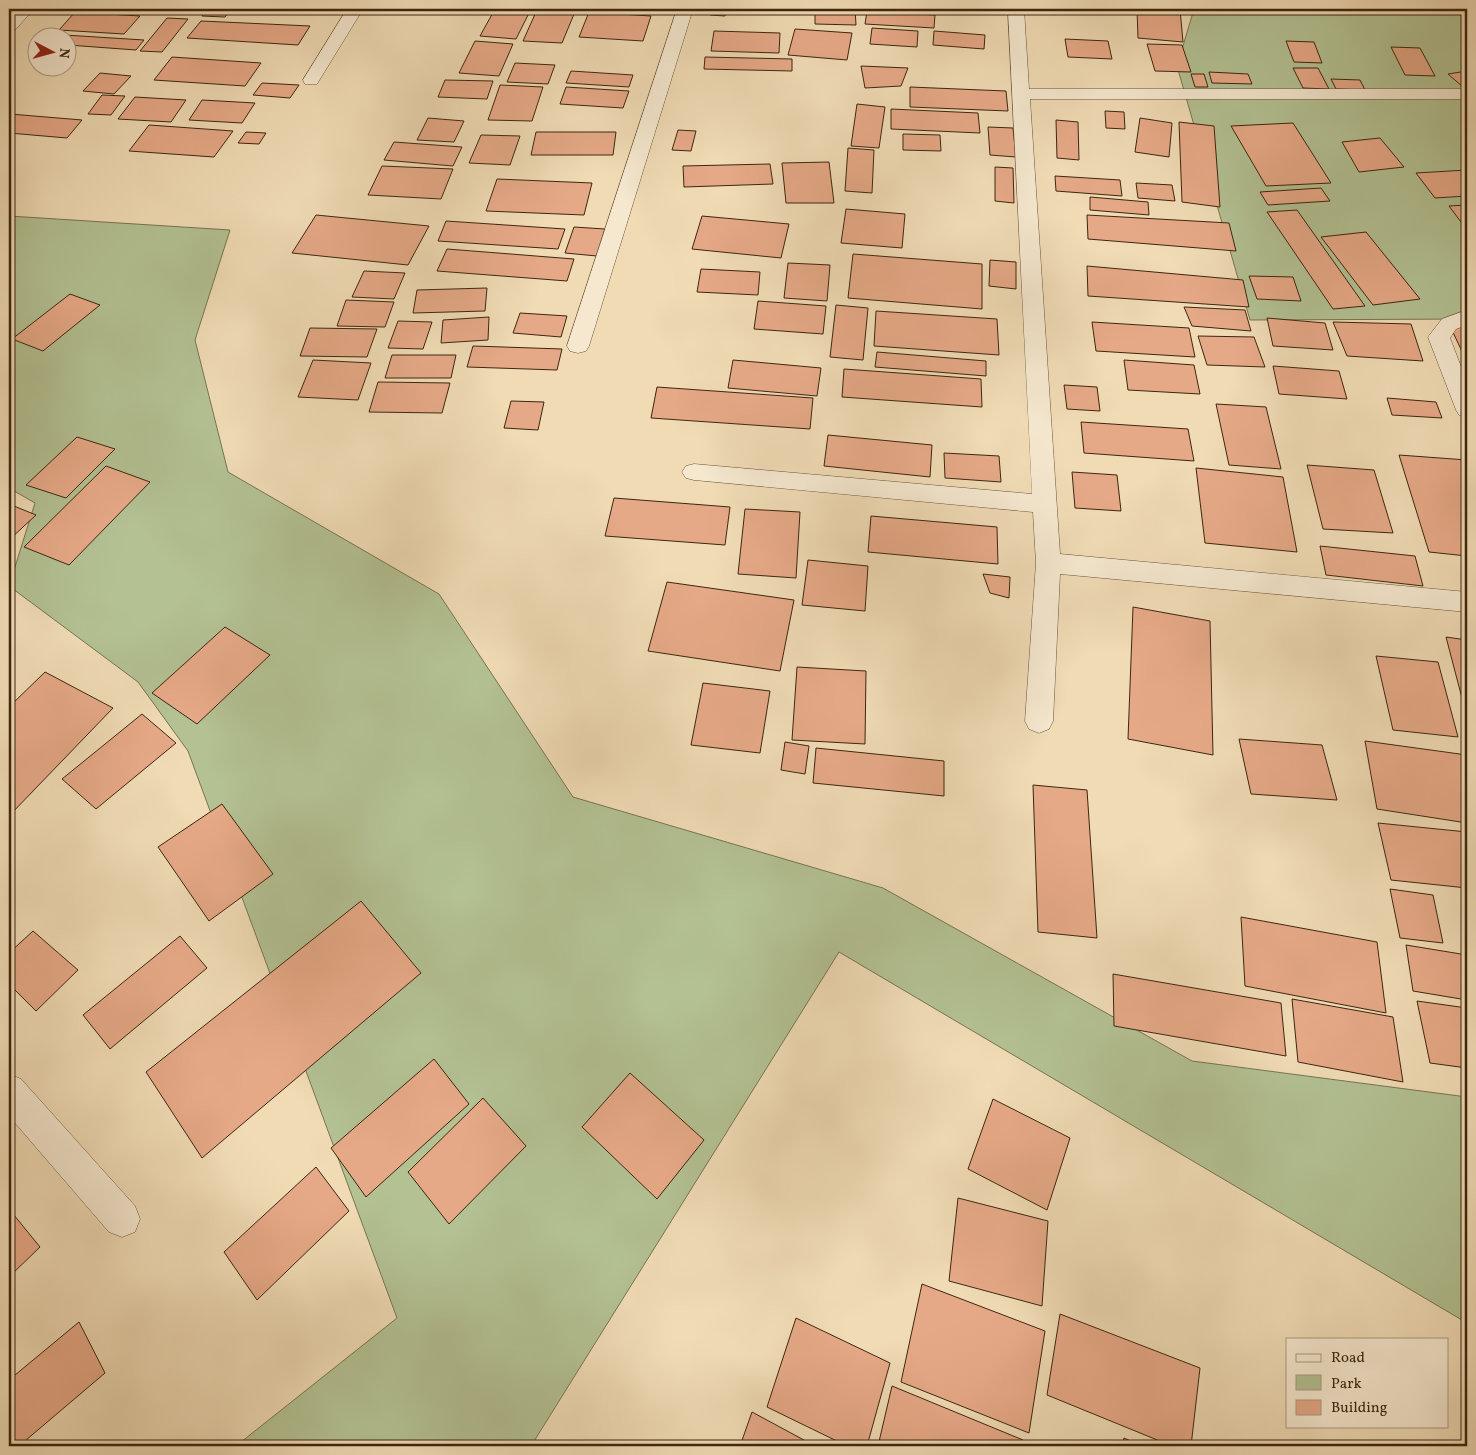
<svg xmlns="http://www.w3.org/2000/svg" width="1476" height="1455" viewBox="0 0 1476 1455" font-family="Vollkorn,serif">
<rect width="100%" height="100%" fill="#f0dbb5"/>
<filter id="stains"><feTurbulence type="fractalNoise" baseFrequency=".004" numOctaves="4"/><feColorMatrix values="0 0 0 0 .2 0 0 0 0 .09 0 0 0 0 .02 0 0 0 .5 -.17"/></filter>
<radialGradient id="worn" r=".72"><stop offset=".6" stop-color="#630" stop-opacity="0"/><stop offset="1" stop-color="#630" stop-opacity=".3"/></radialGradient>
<g fill="#b3c193" stroke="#787451">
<path d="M 1194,9 L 1467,9 L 1467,319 L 1250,320 L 1177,66 Z"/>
<path d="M 9,216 L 230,230 L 195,340 L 228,472 L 439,594 L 573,797 L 883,888 L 1192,1061 L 1467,1097 L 1467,1323 L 839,952 L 531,1446 L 236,1446 L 397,1318 L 188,751 L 138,682 L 9,586 L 35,503 L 9,488 Z"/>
</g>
<g fill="#e6a987" stroke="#3d260f">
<path d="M 73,9 L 188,9 L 183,14 L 72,10 Z"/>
<path d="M 208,9 L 231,9 L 225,17 L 202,16 Z"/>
<path d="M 495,9 L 531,9 L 516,39 L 480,36 Z"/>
<path d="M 711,9 L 726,9 L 725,16 L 710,15 Z"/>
<path d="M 815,9 L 855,9 L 856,25 L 815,24 Z"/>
<path d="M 894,9 L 987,9 L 988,13 Z"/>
<path d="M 1137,9 L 1180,9 L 1183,42 L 1138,38 Z"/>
<path d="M 867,11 L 935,15 L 934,28 L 865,24 Z"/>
<path d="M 75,12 L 140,16 L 124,34 L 59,30 Z"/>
<path d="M 536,12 L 574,14 L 562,43 L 523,41 Z"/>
<path d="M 589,12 L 651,16 L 643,41 L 579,37 Z"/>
<path d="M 167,18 L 188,19 L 162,52 L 140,51 Z"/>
<path d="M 201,21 L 310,26 L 298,45 L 187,38 Z"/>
<path d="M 872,28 L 918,31 L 917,47 L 870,44 Z"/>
<path d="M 795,29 L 852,33 L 847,60 L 788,55 Z"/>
<path d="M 714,31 L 780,33 L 779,53 L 711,51 Z"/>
<path d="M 934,31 L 985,35 L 984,49 L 933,45 Z"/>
<path d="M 65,35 L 144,40 L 136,50 L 68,45 L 68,38 L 63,38 Z"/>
<path d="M 1065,39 L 1108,41 L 1112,59 L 1068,57 Z"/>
<path d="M 475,41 L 513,44 L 499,76 L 459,73 Z"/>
<path d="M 1286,41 L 1314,42 L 1322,63 L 1294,62 Z"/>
<path d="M 1147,44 L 1182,45 L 1191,72 L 1155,71 Z"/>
<path d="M 1391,47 L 1420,48 L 1435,76 L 1405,75 Z"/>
<path d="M 172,57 L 261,63 L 245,86 L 154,80 Z"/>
<path d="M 705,57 L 792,59 L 792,71 L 704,69 Z"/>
<path d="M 515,63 L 555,65 L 548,84 L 507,82 Z"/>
<path d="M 861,66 L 908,68 L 901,86 L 865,88 Z"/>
<path d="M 1293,68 L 1318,68 L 1329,89 L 1303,88 Z"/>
<path d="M 571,71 L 633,75 L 629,87 L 566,83 Z"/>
<path d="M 1467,71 L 1467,86 L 1463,87 L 1448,74 Z"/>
<path d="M 1209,72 L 1248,74 L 1252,84 L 1212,83 Z"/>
<path d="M 100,73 L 131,76 L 114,94 L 83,91 Z"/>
<path d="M 1191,74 L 1204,74 L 1208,87 L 1195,87 Z"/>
<path d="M 1331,79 L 1360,80 L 1365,90 L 1336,89 Z"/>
<path d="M 445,80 L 493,81 L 487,99 L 438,97 Z"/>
<path d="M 262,83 L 299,85 L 290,98 L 253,95 Z"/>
<path d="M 500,85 L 543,87 L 532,121 L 488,120 Z"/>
<path d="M 566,87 L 629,91 L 623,108 L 560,104 Z"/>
<path d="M 910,87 L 1006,91 L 1008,111 L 910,107 Z"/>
<path d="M 102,95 L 125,96 L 111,115 L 88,114 Z"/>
<path d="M 135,97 L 186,100 L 171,122 L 118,119 Z"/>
<path d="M 202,100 L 255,103 L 242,123 L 189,120 Z"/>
<path d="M 857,104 L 885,107 L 879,148 L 851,146 Z"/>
<path d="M 891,109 L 978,113 L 980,133 L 891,129 Z"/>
<path d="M 1105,111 L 1124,112 L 1125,129 L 1106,128 Z"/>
<path d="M 10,114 L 82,120 L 67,138 L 9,133 Z"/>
<path d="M 428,118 L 464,121 L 454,142 L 417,140 Z"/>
<path d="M 1140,118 L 1172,123 L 1169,157 L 1135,152 Z"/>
<path d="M 1056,120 L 1078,122 L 1079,160 L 1057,158 Z"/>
<path d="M 1179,122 L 1214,126 L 1220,207 L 1182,202 Z"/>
<path d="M 1293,123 L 1331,183 L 1266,186 L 1231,126 Z"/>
<path d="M 149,125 L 233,131 L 214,157 L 129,151 Z"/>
<path d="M 988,127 L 1013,128 L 1016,157 L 990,155 Z"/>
<path d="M 678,130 L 696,131 L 691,151 L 672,150 Z"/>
<path d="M 246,132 L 266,133 L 259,144 L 238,143 Z"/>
<path d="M 536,132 L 616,132 L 613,155 L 531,155 Z"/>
<path d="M 903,134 L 940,135 L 941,151 L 903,150 Z"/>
<path d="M 481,135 L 520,136 L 510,165 L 469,163 Z"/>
<path d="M 1380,138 L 1404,167 L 1359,172 L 1342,142 Z"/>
<path d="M 394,142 L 462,147 L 453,166 L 384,160 Z"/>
<path d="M 848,148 L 874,150 L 872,193 L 845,191 Z"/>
<path d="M 829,162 L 834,203 L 786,203 L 782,163 Z"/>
<path d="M 770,164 L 773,184 L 684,187 L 683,166 Z"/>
<path d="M 382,166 L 453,169 L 441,199 L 368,195 Z"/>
<path d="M 995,167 L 1013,168 L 1014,203 L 995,201 Z"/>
<path d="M 1467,170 L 1467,196 L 1435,198 L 1416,173 Z"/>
<path d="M 1055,176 L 1120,180 L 1122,196 L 1056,191 Z"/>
<path d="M 497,179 L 592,183 L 584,215 L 486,211 Z"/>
<path d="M 1136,183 L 1172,185 L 1175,201 L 1138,198 Z"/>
<path d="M 1321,188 L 1330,201 L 1268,205 L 1260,192 Z"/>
<path d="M 1090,197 L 1148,202 L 1149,215 L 1090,210 Z"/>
<path d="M 1467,205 L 1467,230 L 1449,206 Z"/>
<path d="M 846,209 L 905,214 L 902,248 L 841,243 Z"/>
<path d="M 1297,210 L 1365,306 L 1333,309 L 1267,212 Z"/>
<path d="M 316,215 L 429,226 L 408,265 L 292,253 Z"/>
<path d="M 1087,215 L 1229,223 L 1236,251 L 1088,239 Z"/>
<path d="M 702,216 L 789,224 L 781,258 L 692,249 Z"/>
<path d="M 446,221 L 565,229 L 558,249 L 438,241 Z"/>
<path d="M 574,227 L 605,229 L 597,256 L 565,253 Z"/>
<path d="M 1366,232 L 1420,299 L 1373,305 L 1321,237 Z"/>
<path d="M 447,249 L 574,259 L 567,281 L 437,271 Z"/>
<path d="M 853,254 L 982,264 L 982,309 L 848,298 Z"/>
<path d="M 990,260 L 1016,262 L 1016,289 L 989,286 Z"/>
<path d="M 788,263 L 830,265 L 827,301 L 784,298 Z"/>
<path d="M 1087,266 L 1243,280 L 1249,307 L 1088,296 Z"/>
<path d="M 701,269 L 760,272 L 758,295 L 697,292 Z"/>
<path d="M 364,271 L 405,273 L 394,299 L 352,297 Z"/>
<path d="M 1249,276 L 1293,277 L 1301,301 L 1257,299 Z"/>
<path d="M 487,288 L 485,311 L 413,313 L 417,290 Z"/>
<path d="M 70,294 L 100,305 L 43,351 L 12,339 Z"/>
<path d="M 346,300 L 394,302 L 385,327 L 337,326 Z"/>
<path d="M 758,301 L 826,306 L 823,334 L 754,329 Z"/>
<path d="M 836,305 L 868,308 L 863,360 L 830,357 Z"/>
<path d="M 1184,307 L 1245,310 L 1251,331 L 1192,326 Z"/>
<path d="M 876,311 L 997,319 L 999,355 L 874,346 Z"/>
<path d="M 520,313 L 567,316 L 561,337 L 513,333 Z"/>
<path d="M 489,317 L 488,340 L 441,343 L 443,320 Z"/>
<path d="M 1267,318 L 1325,323 L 1333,350 L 1273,346 Z"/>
<path d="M 398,321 L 432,322 L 423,349 L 388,348 Z"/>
<path d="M 1092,322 L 1189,328 L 1195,357 L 1096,351 Z"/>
<path d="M 1333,322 L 1411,324 L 1423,361 L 1347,356 Z"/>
<path d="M 1450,326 L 1467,326 L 1467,362 Z"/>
<path d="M 310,328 L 377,329 L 367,357 L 300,356 Z"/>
<path d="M 1198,336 L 1254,337 L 1265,367 L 1207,365 Z"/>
<path d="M 473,346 L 562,349 L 557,370 L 467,367 Z"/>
<path d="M 877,352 L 986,361 L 986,376 L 875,367 Z"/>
<path d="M 392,355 L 456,355 L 451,378 L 385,378 Z"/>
<path d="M 313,360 L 371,363 L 358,400 L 298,397 Z"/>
<path d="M 733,360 L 821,368 L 817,396 L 728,388 Z"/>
<path d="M 1124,360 L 1194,365 L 1200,394 L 1128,390 Z"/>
<path d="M 1273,366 L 1339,371 L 1347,399 L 1279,394 Z"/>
<path d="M 844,369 L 981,379 L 982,407 L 842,397 Z"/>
<path d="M 378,382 L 450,383 L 442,413 L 369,412 Z"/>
<path d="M 1064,385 L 1097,387 L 1100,411 L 1067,409 Z"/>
<path d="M 657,387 L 813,398 L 810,429 L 651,418 Z"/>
<path d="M 1387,398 L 1436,402 L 1442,418 L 1392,415 Z"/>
<path d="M 511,401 L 544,402 L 538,430 L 504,428 Z"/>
<path d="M 1216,404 L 1266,407 L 1281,469 L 1229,465 Z"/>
<path d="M 1081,422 L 1188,429 L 1194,461 L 1084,453 Z"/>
<path d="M 828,435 L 932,445 L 930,477 L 824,466 Z"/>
<path d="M 77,437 L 115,449 L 66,498 L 26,485 Z"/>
<path d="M 944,453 L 999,456 L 1001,482 L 945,478 Z"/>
<path d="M 1399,455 L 1467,460 L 1467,556 L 1429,552 Z"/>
<path d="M 1307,465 L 1374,470 L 1393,533 L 1323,529 Z"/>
<path d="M 106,466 L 150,482 L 69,565 L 24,547 Z"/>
<path d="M 1196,468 L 1283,477 L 1297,552 L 1205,543 Z"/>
<path d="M 1072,472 L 1117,475 L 1121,511 L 1075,508 Z"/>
<path d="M 614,498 L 730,507 L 725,545 L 605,536 Z"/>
<path d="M 9,504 L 36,515 L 9,540 Z"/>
<path d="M 745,509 L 800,512 L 796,578 L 738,574 Z"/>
<path d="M 871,516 L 997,527 L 998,564 L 868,552 Z"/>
<path d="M 1320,546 L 1415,556 L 1423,586 L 1326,575 Z"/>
<path d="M 808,560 L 868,566 L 865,611 L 802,605 Z"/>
<path d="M 983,574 L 1010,577 L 1009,598 L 990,593 Z"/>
<path d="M 667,582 L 794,600 L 780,671 L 648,651 Z"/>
<path d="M 1133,607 L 1210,621 L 1213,755 L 1128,739 Z"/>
<path d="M 225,627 L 270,655 L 197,724 L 152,693 Z"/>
<path d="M 1446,637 L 1467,640 L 1467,702 L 1463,702 Z"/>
<path d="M 1376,656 L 1438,662 L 1458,737 L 1393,730 Z"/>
<path d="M 797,667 L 866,671 L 865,744 L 792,740 Z"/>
<path d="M 45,672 L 113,708 L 9,816 L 9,707 Z"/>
<path d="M 703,683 L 770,691 L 760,753 L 691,745 Z"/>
<path d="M 142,714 L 176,743 L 96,809 L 62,779 Z"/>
<path d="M 1239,739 L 1322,745 L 1337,800 L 1251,794 Z"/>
<path d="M 1365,741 L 1467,755 L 1467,823 L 1377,809 Z"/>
<path d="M 785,742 L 809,746 L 805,774 L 781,770 Z"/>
<path d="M 816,748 L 944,761 L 944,796 L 813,783 Z"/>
<path d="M 1033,785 L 1087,790 L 1097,938 L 1038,932 Z"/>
<path d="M 222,804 L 273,874 L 209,921 L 158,847 Z"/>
<path d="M 1378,823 L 1467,832 L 1467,888 L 1391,880 Z"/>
<path d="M 1390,889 L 1433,895 L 1443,943 L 1400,938 Z"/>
<path d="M 361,901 L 421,973 L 202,1158 L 146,1072 Z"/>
<path d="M 1241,917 L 1377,942 L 1386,1013 L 1245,986 Z"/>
<path d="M 33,931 L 78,970 L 36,1011 L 9,984 L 9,953 Z"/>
<path d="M 180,936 L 207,968 L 110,1049 L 83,1015 Z"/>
<path d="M 1406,945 L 1467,955 L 1467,1000 L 1413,991 Z"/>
<path d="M 1113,974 L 1281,1003 L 1286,1056 L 1114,1026 Z"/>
<path d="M 1292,999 L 1393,1017 L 1403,1082 L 1298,1062 Z"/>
<path d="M 1417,1001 L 1467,1008 L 1467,1068 L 1430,1063 Z"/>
<path d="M 434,1059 L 469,1104 L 366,1197 L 331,1148 Z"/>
<path d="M 630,1073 L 704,1140 L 657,1199 L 582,1127 Z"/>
<path d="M 483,1098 L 526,1146 L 449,1224 L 408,1172 Z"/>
<path d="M 993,1099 L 1070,1138 L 1047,1210 L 968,1169 Z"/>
<path d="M 316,1167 L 349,1211 L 257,1300 L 224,1252 Z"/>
<path d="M 958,1198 L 1048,1221 L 1042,1306 L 949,1281 Z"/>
<path d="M 9,1209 L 40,1247 L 9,1277 Z"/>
<path d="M 922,1284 L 1045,1331 L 1029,1433 L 901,1382 Z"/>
<path d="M 1060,1314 L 1200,1368 L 1191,1446 L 1172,1446 L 1047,1395 Z"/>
<path d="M 796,1318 L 890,1363 L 867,1446 L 847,1446 L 767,1407 Z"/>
<path d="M 79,1322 L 105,1373 L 19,1446 L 9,1446 L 9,1380 Z"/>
<path d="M 892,1386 L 1023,1440 L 1022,1446 L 878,1446 Z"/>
<path d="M 752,1412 L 815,1446 L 740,1446 Z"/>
<path d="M 1124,1438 L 1142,1446 L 1122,1446 Z"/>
</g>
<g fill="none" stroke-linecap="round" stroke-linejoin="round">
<g stroke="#6a5338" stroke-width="1">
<g id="minor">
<path d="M 17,9 L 34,9 L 15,30 L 9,32 L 9,18 Z"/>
<path d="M 347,9 L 363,9 L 317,84 L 305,84 L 303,80 Z"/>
<path d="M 677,9 L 693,9 L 589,346 L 586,351 L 578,353 L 570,351 L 567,346 Z"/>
<path d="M 1008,9 L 1024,9 L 1029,89 L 1467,89 L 1467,99 L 1030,99 L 1060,554 L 1467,592 L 1467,612 L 1060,574 L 1053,721 L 1049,729 L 1039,733 L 1029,729 L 1025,721 L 1036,563 L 1033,512 L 694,480 L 686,478 L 682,472 L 686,466 L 694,464 L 1032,494 Z"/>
<path d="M 1467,310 L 1467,325 L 1456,329 L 1450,338 L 1467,382 L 1467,418 L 1459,415 L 1456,410 L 1428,337 L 1442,319 Z"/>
<path d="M 9,1074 L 21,1079 L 135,1206 L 140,1219 L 135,1232 L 122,1237 L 109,1232 L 9,1116 Z"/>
</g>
</g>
<use href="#minor" fill="#f5e8cf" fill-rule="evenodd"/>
</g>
<rect width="1476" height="1455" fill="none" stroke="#f0dbb5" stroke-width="30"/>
<rect x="10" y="10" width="1456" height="1435" fill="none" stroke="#3d260f" stroke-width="2.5"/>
<rect x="15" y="15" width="1446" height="1425" fill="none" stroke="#3d260f"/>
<rect x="1286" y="1338" width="162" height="90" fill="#f5e8cf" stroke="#ab9a82"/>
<rect x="1296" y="1354" width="25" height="8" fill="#f5e8cf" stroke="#ab9a82"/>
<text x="1331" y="1362" font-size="15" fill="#3d260f">Road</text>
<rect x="1296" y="1375" width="25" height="15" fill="#b3c193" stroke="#ab9a82"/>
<text x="1331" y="1388" font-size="15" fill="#3d260f">Park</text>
<rect x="1296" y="1400" width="25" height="15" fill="#e6a987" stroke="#ab9a82"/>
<text x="1331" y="1412" font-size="15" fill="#3d260f">Building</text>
<g transform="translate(52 52) rotate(96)"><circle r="24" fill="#f5e8cf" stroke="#ab9a82"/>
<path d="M0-4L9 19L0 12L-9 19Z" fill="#8f2418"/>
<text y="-8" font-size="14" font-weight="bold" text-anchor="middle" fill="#3d260f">N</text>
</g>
<rect width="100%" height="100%" filter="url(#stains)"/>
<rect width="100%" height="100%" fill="url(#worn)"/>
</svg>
